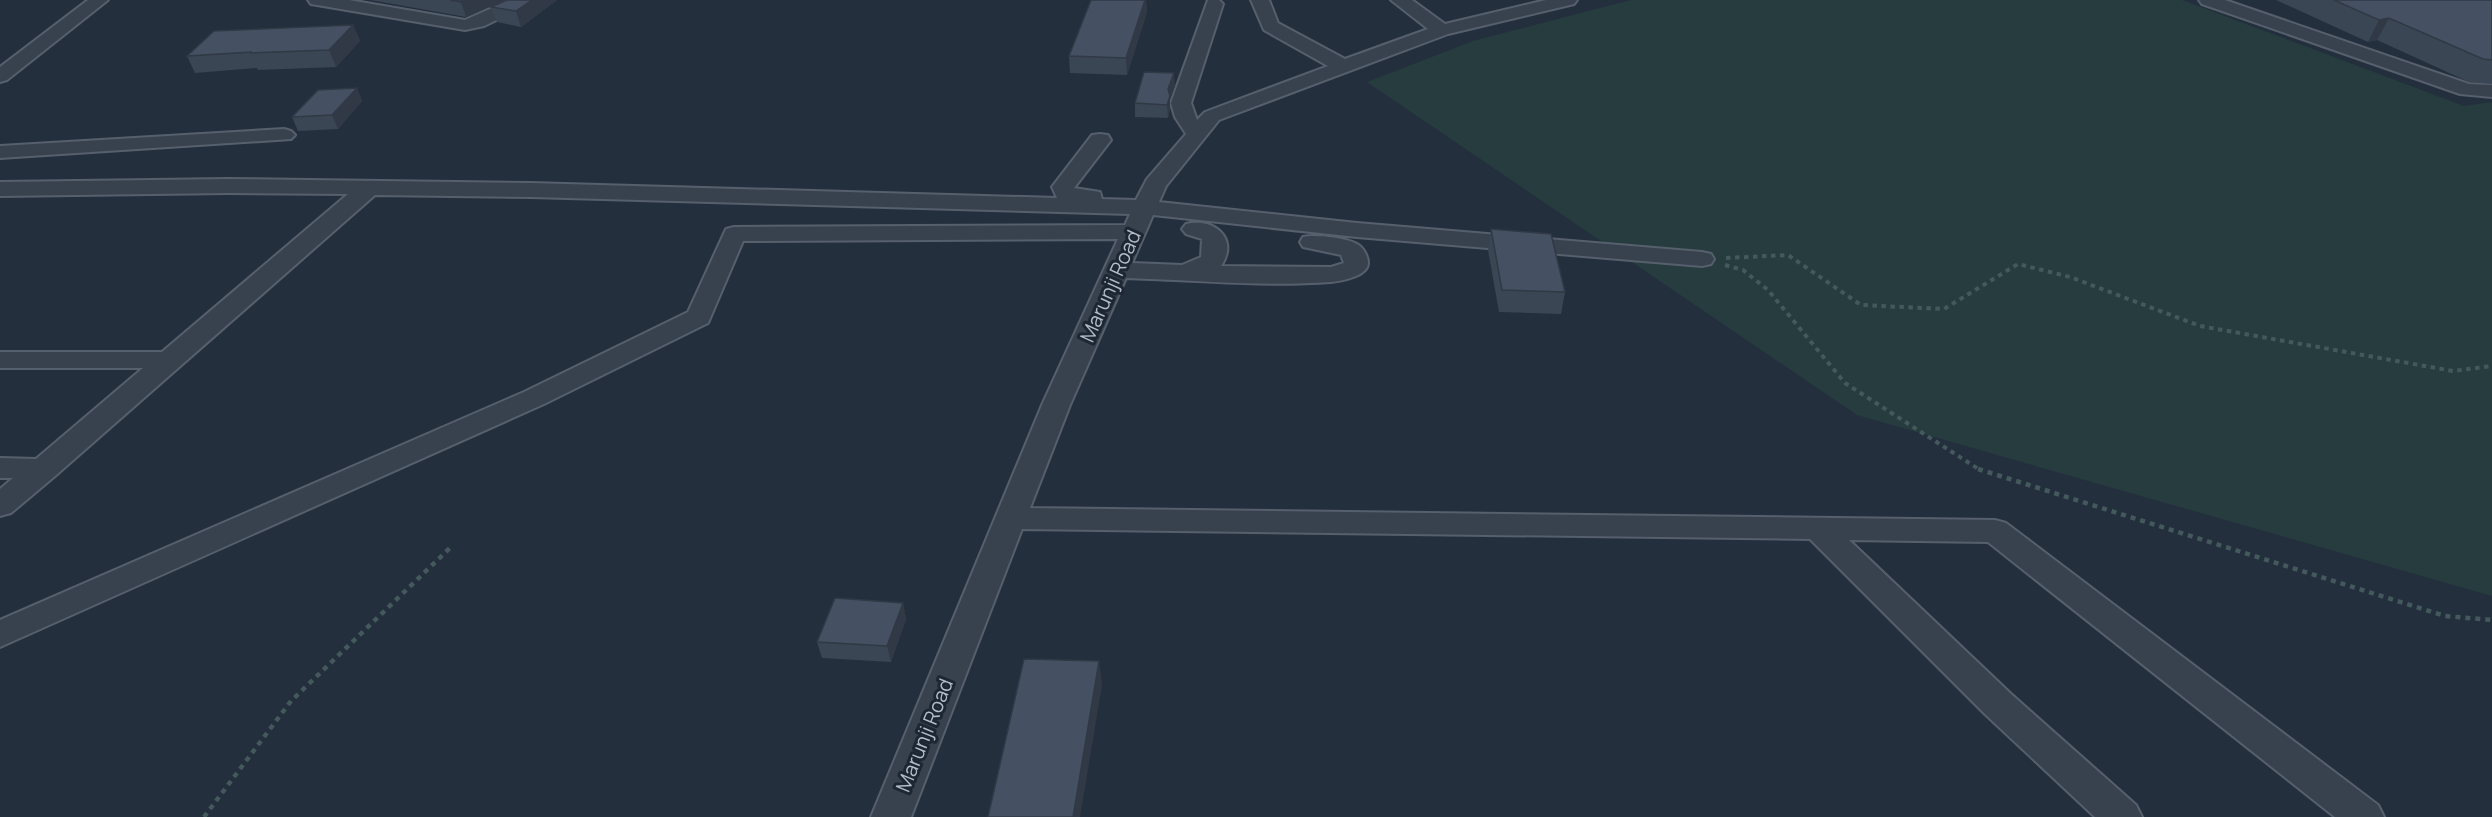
<svg xmlns="http://www.w3.org/2000/svg" width="2492" height="817" viewBox="0 0 2492 817" font-family="Manrope,sans-serif">
<rect width="100%" height="100%" fill="#242f3e"/>
<path fill="#263c3f" d="M 1631,0 L 2182,0 L 2464,106 L 2492,102 L 2492,596 L 1857,415 L 1367,82 L 1473,41 Z"/>
<g fill="none" stroke-linecap="round" stroke-linejoin="round">
<g stroke="#565f6c" stroke-width="4">
<g id="minor">
<path d="M 88,0 L 108,0 L 7,80 L 0,82 L 0,67 Z"/>
<path d="M 308,0 L 349,0 L 465,20 L 510,0 L 533,0 L 530,4 L 484,26 L 465,30 L 317,5 L 311,4 Z"/>
<path d="M 1208,0 L 1219,0 L 1223,4 L 1191,103 L 1197,120 L 1205,112 L 1328,66 L 1264,30 L 1251,0 L 1269,0 L 1278,23 L 1345,59 L 1428,29 L 1391,0 L 1412,0 L 1445,24 L 1546,0 L 1577,0 L 1574,4 L 1448,34 L 1219,120 L 1166,186 L 1159,202 L 1357,223 L 1702,252 L 1711,254 L 1714,259 L 1711,264 L 1702,266 L 1357,237 L 1153,215 L 1132,263 L 1182,265 L 1201,257 L 1202,239 L 1186,234 L 1182,229 L 1186,224 C 1213,217 1240,238 1221,266 L 1331,267 L 1344,263 L 1341,255 L 1303,247 L 1300,242 L 1303,237 C 1314,234 1347,238 1357,244 C 1363,247 1368,256 1368,263 C 1368,276 1342,281 1331,282 C 1263,287 1193,280 1126,278 L 1070,405 L 1030,508 L 1995,520 L 2006,523 L 2378,805 L 2384,817 L 2335,817 L 1988,542 L 1849,540 L 2011,694 L 2136,805 L 2142,817 L 2095,817 L 1985,714 L 1810,539 L 1022,529 L 911,817 L 871,817 L 1042,405 L 1118,239 L 743,241 L 708,323 L 544,404 L 0,647 L 0,620 L 524,392 L 688,312 L 726,229 L 734,227 L 1125,225 L 1130,214 L 531,197 L 375,195 L 55,476 L 11,513 L 0,516 L 0,489 L 13,478 L 0,478 L 0,458 L 36,459 L 143,368 L 0,368 L 0,352 L 162,352 L 348,194 L 229,193 L 0,196 L 0,182 L 229,179 L 531,183 L 1057,198 L 1052,187 L 1092,135 L 1100,134 L 1108,135 L 1111,140 L 1074,188 L 1100,192 L 1102,199 L 1136,200 L 1147,179 L 1186,134 L 1175,117 L 1171,103 Z"/>
<path d="M 2199,0 L 2225,0 L 2469,84 L 2492,85 L 2492,97 L 2460,94 L 2202,4 Z"/>
<path d="M 284,129 L 291,131 L 295,135 L 291,139 L 0,158 L 0,146 Z"/>
</g>
</g>
<g stroke="#44595c" stroke-width="4" stroke-dasharray="4.5 4.5" stroke-linecap="butt">
<path d="M 1726,258 L 1788,255 L 1861,305 L 1944,309 L 2018,264 L 2070,277 L 2200,326 L 2453,371 L 2492,366"/>
<path d="M 1725,265 L 1743,270 L 1768,290 L 1845,383 L 1980,470"/>
</g>
<g stroke="#44595c" stroke-width="4.5" stroke-dasharray="5 5" stroke-linecap="butt">
<path d="M 1978,469 L 2445,616 L 2492,620"/>
<path d="M 204,817 L 291,701 L 453,545"/>
</g>
<use href="#minor" fill="#38414e" fill-rule="evenodd"/>
</g>
<g fill="#3b4654">
<path d="M 370,0 L 504,0 L 466,17 Z"/>
<path d="M 507,0 L 557,0 L 521,27 L 497,22 L 491,7 Z"/>
<path d="M 1091,0 L 1146,0 L 1147,12 L 1127,75 L 1070,73 L 1069,56 Z"/>
<path d="M 2276,0 L 2492,0 L 2492,84 L 2469,82 L 2377,40 L 2368,42 Z"/>
<path d="M 353,25 L 360,41 L 336,67 L 258,70 L 257,68 L 195,73 L 187,56 Z"/>
<path d="M 1175,86 L 1170,99 L 1170,109 L 1168,118 L 1135,117 L 1135,103 Z"/>
<path d="M 357,88 L 362,101 L 338,129 L 298,131 L 292,117 Z"/>
<path d="M 1491,229 L 1565,292 L 1561,314 L 1499,312 L 1488,250 Z"/>
<path d="M 903,603 L 906,619 L 891,662 L 822,658 L 817,642 Z"/>
</g>
<g fill="#303945">
<path d="M 465,0 L 504,0 L 466,17 L 461,2 Z"/>
<path d="M 532,0 L 557,0 L 521,27 L 516,11 Z"/>
<path d="M 1145,0 L 1146,0 L 1147,12 L 1127,75 L 1126,58 Z"/>
<path d="M 2389,18 L 2377,40 L 2368,42 L 2379,20 Z"/>
<path d="M 353,25 L 360,41 L 336,67 L 329,50 Z"/>
<path d="M 1174,73 L 1175,86 L 1170,99 L 1170,109 L 1168,118 L 1167,105 L 1168,89 Z"/>
<path d="M 357,88 L 362,101 L 338,129 L 332,115 Z"/>
<path d="M 903,603 L 906,619 L 891,662 L 887,646 Z"/>
<path d="M 1099,661 L 1102,685 L 1080,817 L 1073,817 Z"/>
</g>
<g fill="#455162" stroke="#303945" stroke-width="1.5">
<path d="M 450,0 L 465,0 L 461,2 Z"/>
<path d="M 507,0 L 532,0 L 516,11 L 491,7 Z"/>
<path d="M 1091,0 L 1145,0 L 1126,58 L 1069,56 Z"/>
<path d="M 2334,0 L 2492,0 L 2492,60 L 2483,59 L 2389,18 L 2379,20 Z"/>
<path d="M 353,25 L 329,50 L 250,53 L 252,52 L 187,56 L 214,31 Z"/>
<path d="M 1144,72 L 1174,73 L 1168,89 L 1170,96 L 1167,105 L 1135,103 Z"/>
<path d="M 357,88 L 332,115 L 292,117 L 318,90 Z"/>
<path d="M 1491,229 L 1551,234 L 1565,292 L 1502,290 Z"/>
<path d="M 835,598 L 903,603 L 887,646 L 817,642 Z"/>
<path d="M 1024,659 L 1099,661 L 1073,817 L 988,817 Z"/>
</g>
<g text-anchor="middle" dominant-baseline="central" stroke-width="6" stroke-linejoin="round" paint-order="stroke">
<g font-size="20" fill="#b4bcc9" stroke="#1d2633">
<text transform="translate(1110 286) rotate(-66)">Marunji Road</text>
<text transform="translate(924 735) rotate(-68)">Marunji Road</text>
</g>
</g>
</svg>
